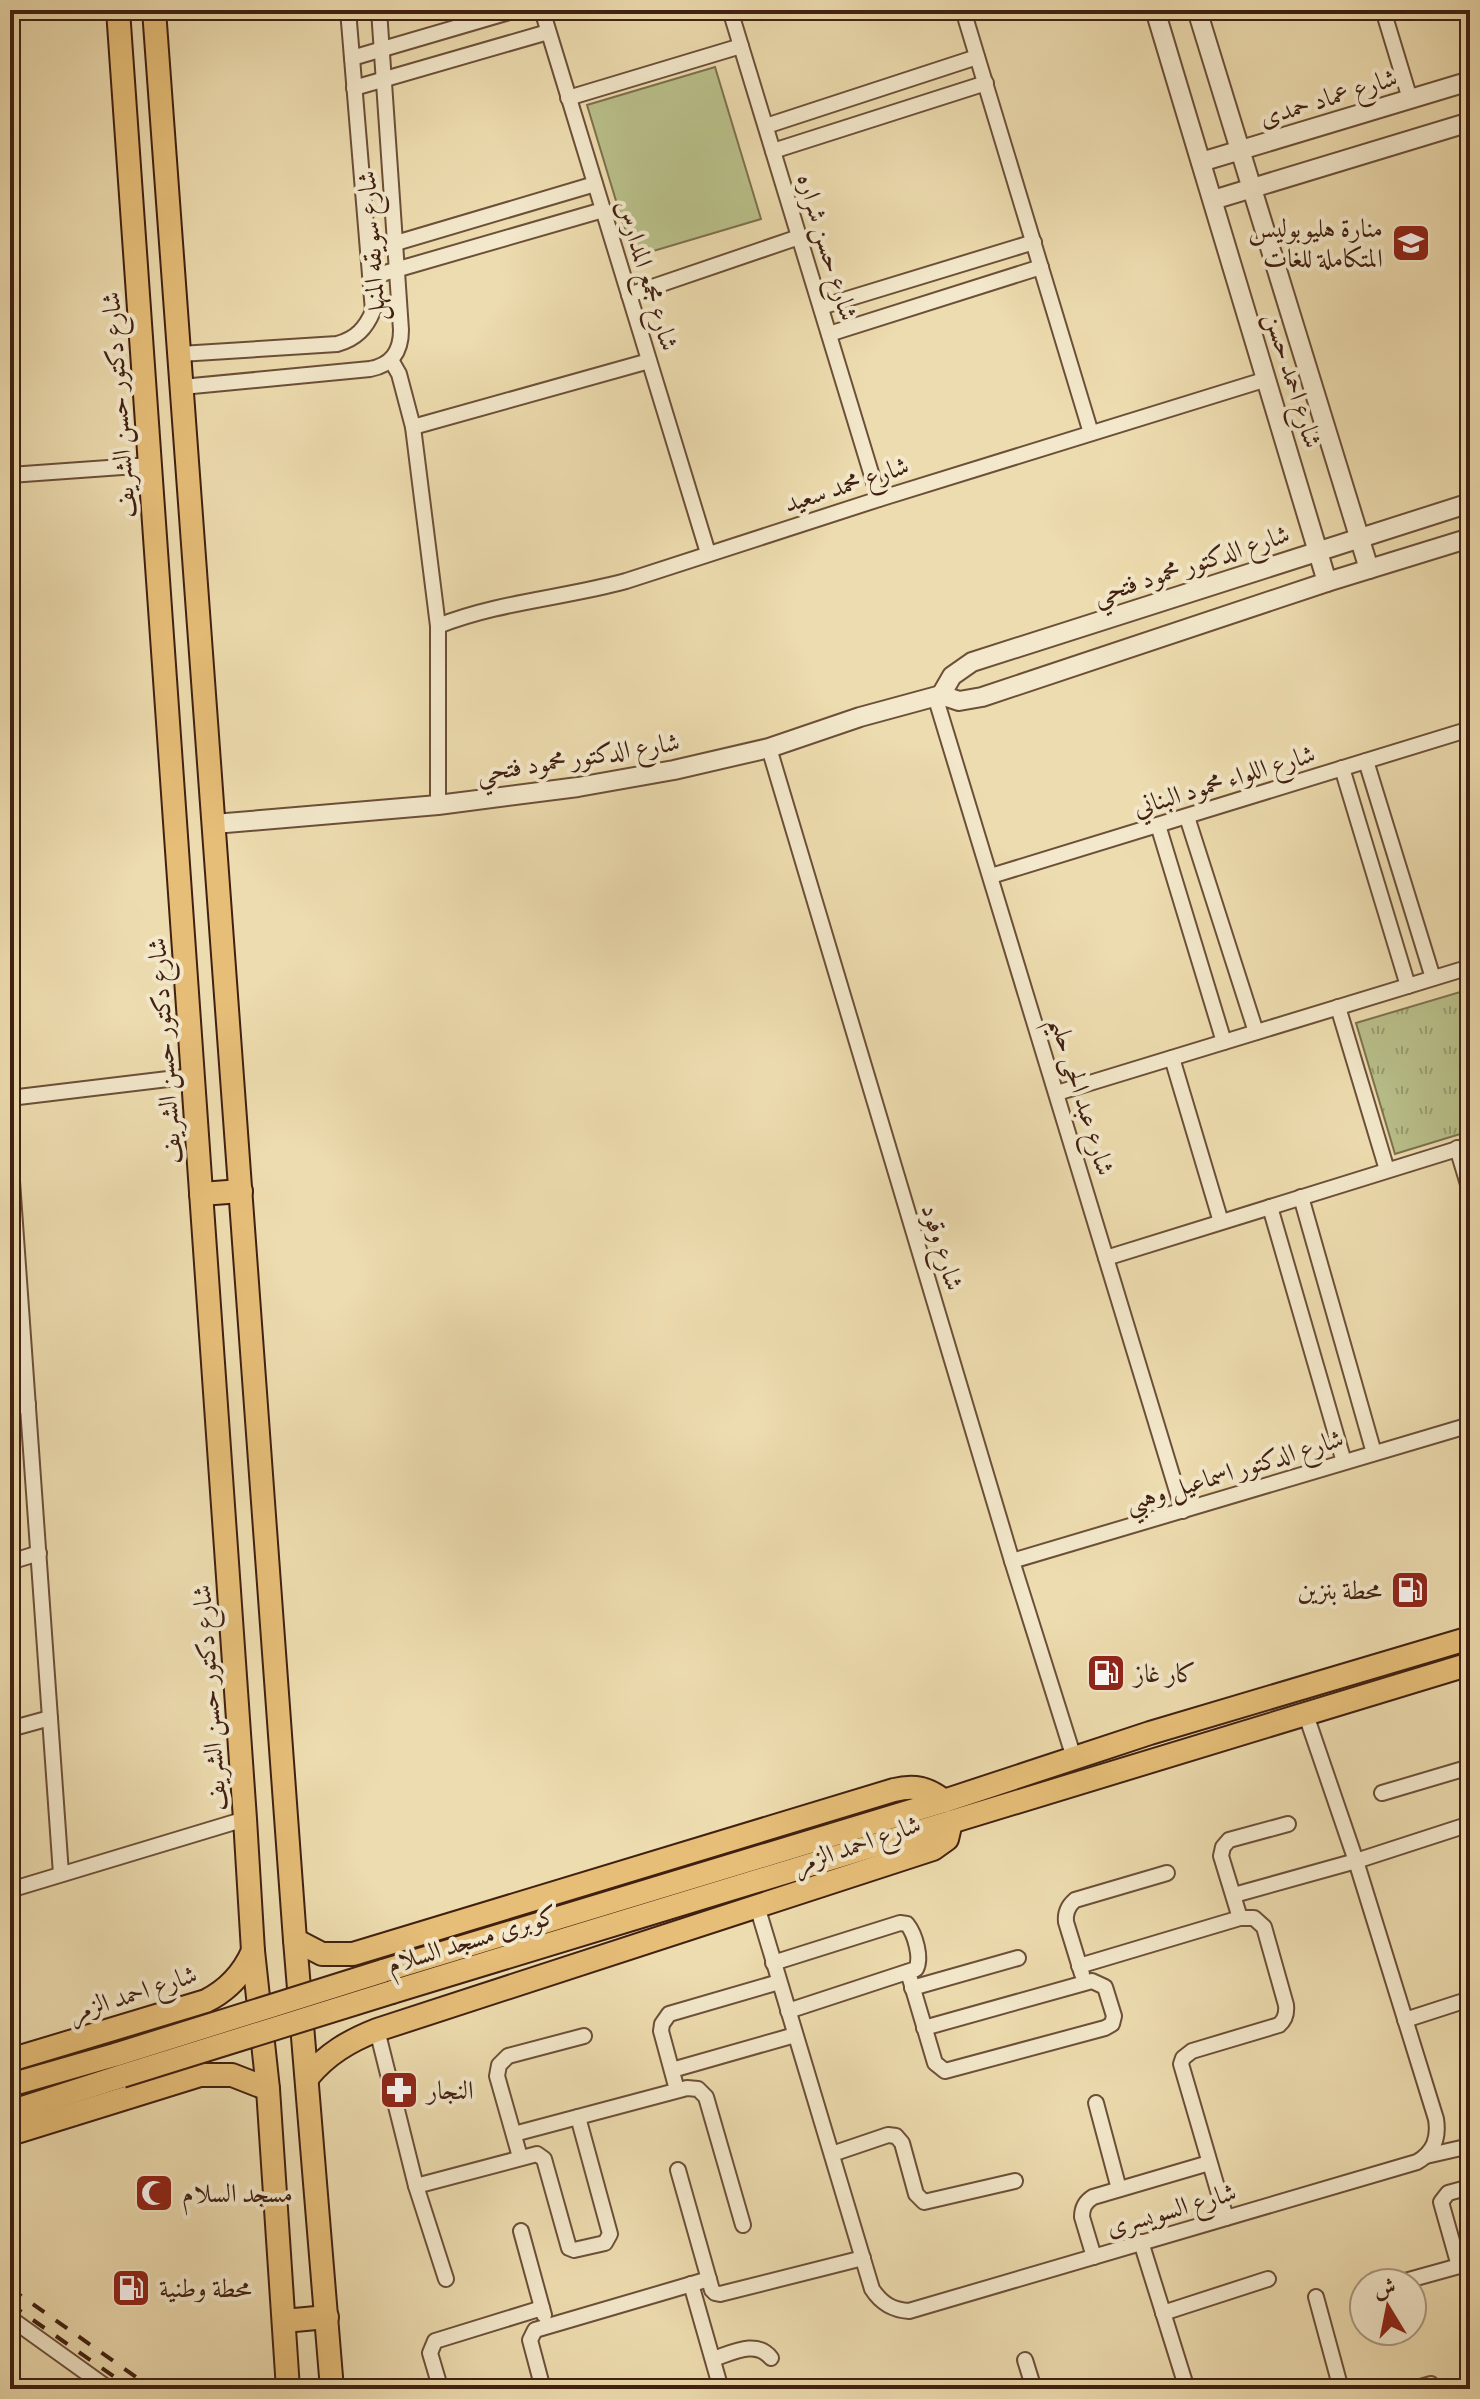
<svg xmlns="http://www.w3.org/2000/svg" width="1480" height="2399" viewBox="0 0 1480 2399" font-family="'EB Garamond',Amiri,serif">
<defs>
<pattern id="park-tufts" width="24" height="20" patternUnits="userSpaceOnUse" patternTransform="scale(2)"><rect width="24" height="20" fill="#b9c08a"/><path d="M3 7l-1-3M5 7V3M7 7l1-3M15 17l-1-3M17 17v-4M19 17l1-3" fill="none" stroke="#989c6f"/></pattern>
</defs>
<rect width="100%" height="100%" fill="#eddcaf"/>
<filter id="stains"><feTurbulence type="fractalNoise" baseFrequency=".0025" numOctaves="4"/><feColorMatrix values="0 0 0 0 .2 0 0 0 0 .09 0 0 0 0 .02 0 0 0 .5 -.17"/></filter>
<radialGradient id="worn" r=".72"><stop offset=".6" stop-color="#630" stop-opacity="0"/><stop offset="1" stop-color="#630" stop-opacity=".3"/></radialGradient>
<path fill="#b9c08a" stroke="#7d704e" stroke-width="2" d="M 715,67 L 761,219 L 633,257 L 587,105 Z"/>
<path fill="url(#park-tufts)" stroke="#7d704e" stroke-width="2" d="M 1470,989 L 1470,1131 L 1395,1154 L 1356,1023 Z"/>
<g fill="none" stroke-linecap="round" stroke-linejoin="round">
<g stroke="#6c4f38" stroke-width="18">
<g id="minor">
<path d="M 542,10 L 708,553"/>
<path d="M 730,10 L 879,499"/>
<path d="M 963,10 L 1091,433"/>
<path d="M 1383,10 L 1410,99"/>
<path d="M 352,58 L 516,10"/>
<path d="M 354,88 L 548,32"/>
<path d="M 568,98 L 741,46"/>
<path d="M 766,126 L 977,57"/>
<path d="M 773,151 L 986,83"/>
<path d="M 369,251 L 595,184"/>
<path d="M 371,277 L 603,210"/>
<path d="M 629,295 L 799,237"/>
<path d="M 821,307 L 1034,242"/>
<path d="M 829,334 L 1041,267"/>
<path d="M 180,354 L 337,344 C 356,339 366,328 373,311 L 348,10"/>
<path d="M 391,360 L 399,374 L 413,427 L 438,626 L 438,805"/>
<path d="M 182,387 L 370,369 C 391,365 401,352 401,330 L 379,10"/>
<path d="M 413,427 L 649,361"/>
<path d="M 10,475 L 150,465"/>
<path d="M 438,626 C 498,602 564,598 626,581 L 879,499 L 1267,379"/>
<path d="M 935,696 L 1183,1511"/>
<path d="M 769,748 L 1012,1561 L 1074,1758"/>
<path d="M 1366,761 L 1433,978"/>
<path d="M 1342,768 L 1408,986"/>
<path d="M 1187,817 L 1256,1032"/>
<path d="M 1158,825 L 1224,1042"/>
<path d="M 991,876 L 1470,729"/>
<path d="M 1338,1007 L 1387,1170"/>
<path d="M 1172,1058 L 1221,1222"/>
<path d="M 1057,1093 L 1470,967"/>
<path d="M 10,1098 L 193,1076"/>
<path d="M 1457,1148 L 1470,1191"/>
<path d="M 10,1153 L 61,1874"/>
<path d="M 1301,1197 L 1374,1453"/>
<path d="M 1270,1207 L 1344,1462"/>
<path d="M 1106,1258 L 1470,1145"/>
<path d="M 10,1409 L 28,1404"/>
<path d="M 1012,1561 L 1470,1425"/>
<path d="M 10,1562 L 39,1553"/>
<path d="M 10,1729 L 50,1718"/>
<path d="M 1382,1793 L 1470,1767"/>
<path d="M 10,1890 L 245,1819"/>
<path d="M 1234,1895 L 1356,1861 L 1470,1824"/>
<path d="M 757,1906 L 872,2289 C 881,2303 892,2310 909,2311 L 1417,2162 C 1434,2152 1439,2138 1436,2119 L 1356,1861 L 1306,1715"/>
<path d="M 1240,1918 L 1221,1856 L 1223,1847 L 1229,1840 L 1288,1824"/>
<path d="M 773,1963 L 900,1923 L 907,1924 C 915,1934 922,1958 916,1969 L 788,2011"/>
<path d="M 1079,1966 L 1240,1918 L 1254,1918 L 1264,1927 L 1286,2005 C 1287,2014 1285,2020 1279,2025 L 1192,2051 L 1183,2058 L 1181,2064 L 1226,2218"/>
<path d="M 908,1972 L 935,2063 L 945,2071 L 1105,2028 L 1112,2024 L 1114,2016 L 1105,1987 L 1092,1981 L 924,2028"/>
<path d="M 1082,1974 L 1066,1922 C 1065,1913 1068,1906 1075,1900 L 1167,1873"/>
<path d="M 912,1988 L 1018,1958"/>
<path d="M 1405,2020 L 1470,1999"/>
<path d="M 377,2030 L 416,2186 L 446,2279"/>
<path d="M 672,2070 L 795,2035"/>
<path d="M 677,2090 L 661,2031 L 662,2024 L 669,2014 L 779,1982"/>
<path d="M 1096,2103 L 1119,2189"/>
<path d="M 514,2134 L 687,2088 L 698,2089 L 706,2097 L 743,2225"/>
<path d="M 832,2154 L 888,2135 L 896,2136 L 902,2143 L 916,2194 L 924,2202 L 1015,2181"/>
<path d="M 1426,2156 L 1470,2146"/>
<path d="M 520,2157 L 497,2076 L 499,2065 L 508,2056 L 584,2036"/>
<path d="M 678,2170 L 712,2290 L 715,2293 L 720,2294 L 863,2258"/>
<path d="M 416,2186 L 537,2154 L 544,2159 L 569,2248 L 574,2250 L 605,2243 L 610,2234 L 578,2117"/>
<path d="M 521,2231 L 544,2315"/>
<path d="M 1141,2242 L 1187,2389"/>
<path d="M 1094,2257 L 1082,2217 C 1082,2208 1085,2202 1093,2197 L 1209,2163"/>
<path d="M 1459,2266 L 1441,2202 L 1448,2193 L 1470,2187"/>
<path d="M 1398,2283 L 1470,2263"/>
<path d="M 691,2284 L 721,2389"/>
<path d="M 1316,2297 L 1341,2389"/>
<path d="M 1163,2313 L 1268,2279"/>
<path d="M 10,2318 L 109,2389"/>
<path d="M 713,2359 C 732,2353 756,2339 771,2358"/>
<path d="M 1025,2360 L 1034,2389"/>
<path d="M 438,2380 L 430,2353 L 435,2341 L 542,2308"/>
<path d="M 543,2389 L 530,2340 L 535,2330 L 709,2279"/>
<path d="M 577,2389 L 586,2387"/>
<path d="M 1414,2389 L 1431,2384"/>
</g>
</g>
<g stroke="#6c4f38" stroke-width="22">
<g id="tertiary">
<path d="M 1155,10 L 1327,582"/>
<path d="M 1197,10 L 1369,569"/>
<path d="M 1201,162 L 1470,81"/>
<path d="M 1213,200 L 1470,122"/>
<path d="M 941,695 L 952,676 L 972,662 L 1470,503"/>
<path d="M 214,824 L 438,805 L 578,787 L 674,770 L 769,748 L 860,717 L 941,695 L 959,701 L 982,697 L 1327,582 L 1470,538"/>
</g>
</g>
<g stroke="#412011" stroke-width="26">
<g id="primary">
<path d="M 118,10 L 245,1819 L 253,1951 L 268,2089 L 288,2389"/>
<path d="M 154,10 L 295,1940 L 332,2389"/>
<path d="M 201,1194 L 241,1191"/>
<path d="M 295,1940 L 322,1954 L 353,1954 L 894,1790 C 914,1785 928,1788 944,1801"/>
<path d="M 383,1971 L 944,1801 L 1150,1733 L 1470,1638"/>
<path d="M 392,1992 L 1470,1664"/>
<path d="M 10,2060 L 206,2001 C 228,1990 243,1974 253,1951"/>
<path d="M 308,2077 C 327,2054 349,2041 377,2030 L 933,1849 L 947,1839 L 951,1822"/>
<path d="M 10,2085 L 118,2054"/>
<path d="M 10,2112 L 122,2076"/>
<path d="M 10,2134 L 200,2075 L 232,2075 L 268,2089"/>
<path d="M 284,2321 L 327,2317"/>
</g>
</g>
<use href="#minor" stroke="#f3e8cb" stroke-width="14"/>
<use href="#tertiary" stroke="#f3e8cb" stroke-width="18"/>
<use href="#primary" stroke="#e6be78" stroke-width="22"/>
<g stroke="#412011" stroke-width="4" stroke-dasharray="14 14" stroke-linecap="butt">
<path d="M 10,2288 L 153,2389"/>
<path d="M 10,2304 L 132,2389"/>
</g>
<g stroke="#412011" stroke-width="26" stroke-linecap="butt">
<g id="primary-bridge">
<path d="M 118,2054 L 383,1971"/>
<path d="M 122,2076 L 392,1992"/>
</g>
</g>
<use href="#primary-bridge" stroke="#e6be78" stroke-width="22"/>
</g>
<defs>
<g id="school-square" transform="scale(2)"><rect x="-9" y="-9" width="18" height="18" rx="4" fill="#8f2418" stroke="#f3e8cb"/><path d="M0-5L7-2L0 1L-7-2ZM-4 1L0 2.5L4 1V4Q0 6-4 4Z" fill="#fff"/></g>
<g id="fuel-square" transform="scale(2)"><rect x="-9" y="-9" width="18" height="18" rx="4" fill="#8f2418" stroke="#f3e8cb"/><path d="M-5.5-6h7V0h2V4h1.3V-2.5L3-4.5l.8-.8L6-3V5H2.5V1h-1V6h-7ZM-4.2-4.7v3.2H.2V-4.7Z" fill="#fff"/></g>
<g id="pharmacy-square" transform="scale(2)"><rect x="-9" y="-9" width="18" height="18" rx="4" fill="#8f2418" stroke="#f3e8cb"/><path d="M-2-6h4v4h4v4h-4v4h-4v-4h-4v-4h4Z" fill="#fff"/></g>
<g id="mosque-square" transform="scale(2)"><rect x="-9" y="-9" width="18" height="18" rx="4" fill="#8f2418" stroke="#f3e8cb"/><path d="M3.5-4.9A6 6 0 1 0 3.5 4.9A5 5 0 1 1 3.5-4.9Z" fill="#fff"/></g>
</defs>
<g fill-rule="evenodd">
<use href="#school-square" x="1411" y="243"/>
<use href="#fuel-square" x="1410" y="1590"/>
<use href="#fuel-square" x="1106" y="1673"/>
<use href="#pharmacy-square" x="399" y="2090"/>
<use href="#mosque-square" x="154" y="2193"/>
<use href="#fuel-square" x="131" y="2288"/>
</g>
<g text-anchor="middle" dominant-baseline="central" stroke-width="8" stroke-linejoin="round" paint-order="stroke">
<g font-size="26" fill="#412011" stroke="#f3e8cb">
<text transform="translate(1328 97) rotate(-17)">شارع عماد حمدى</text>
<text transform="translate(371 246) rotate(-94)">شارع سويقه المنهل</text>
<text transform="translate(828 247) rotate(73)">شارع حسن شراره</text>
<text transform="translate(648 275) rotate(73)">شارع مجمع المدارس</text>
<text transform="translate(1294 380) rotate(73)">شارع احمد حسن</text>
<text transform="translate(118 405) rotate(-94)">شارع دكتور حسن الشريف</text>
<text transform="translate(846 484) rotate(-18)">شارع محمد سعيد</text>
<text transform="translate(1191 564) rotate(-18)">شارع الدكتور محمود فتحي</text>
<text transform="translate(578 757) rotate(-9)">شارع الدكتور محمود فتحي</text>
<text transform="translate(1224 780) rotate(-17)">شارع اللواء محمود البناني</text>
<text transform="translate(164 1051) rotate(-94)">شارع دكتور حسن الشريف</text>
<text transform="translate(1083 1096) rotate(73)">شارع عبد الحى حليم</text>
<text transform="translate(943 1247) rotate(73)">شارع وقود</text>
<text transform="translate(1234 1470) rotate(-17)">شارع الدكتور اسماعيل وهبي</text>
<text transform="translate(209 1698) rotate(-94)">شارع دكتور حسن الشريف</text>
<text transform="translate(857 1844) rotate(-19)">شارع احمد الزمر</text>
<text transform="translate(472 1939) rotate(-17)">كوبرى مسجد السلام</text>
<text transform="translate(133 1993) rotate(-18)">شارع احمد الزمر</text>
<text transform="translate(1171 2209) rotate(-16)">شارع السويسرى</text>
</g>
<g font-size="26" fill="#412011" stroke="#f3e8cb" text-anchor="start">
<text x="1383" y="228" text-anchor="end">منارة هليوبوليس<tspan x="1383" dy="30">المتكاملة للغات</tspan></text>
<text x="1382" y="1590" text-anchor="end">محطة بنزين</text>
<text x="1134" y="1673">كار غاز</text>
<text x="427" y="2090">النجار</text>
<text x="182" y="2193">مسجد السلام</text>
<text x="159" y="2288">محطة وطنية</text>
</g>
</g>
<rect width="1480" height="2399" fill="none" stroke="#eddcaf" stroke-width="40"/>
<rect x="12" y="12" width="1456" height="2375" fill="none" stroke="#412011" stroke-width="4"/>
<rect x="20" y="20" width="1440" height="2359" fill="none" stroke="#412011" stroke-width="2"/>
<g transform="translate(1388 2307) rotate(350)"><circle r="38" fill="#f3e8cb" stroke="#ac9881" stroke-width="2"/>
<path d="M0-6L14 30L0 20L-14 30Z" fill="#8f2418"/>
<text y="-12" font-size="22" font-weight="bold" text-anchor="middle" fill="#412011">ش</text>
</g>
<rect width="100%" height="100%" filter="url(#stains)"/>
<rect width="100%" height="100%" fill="url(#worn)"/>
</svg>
